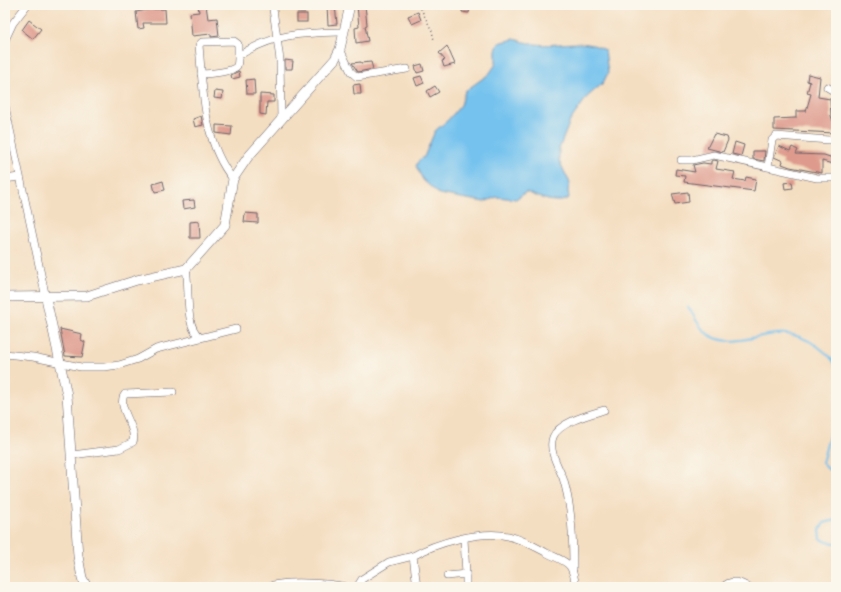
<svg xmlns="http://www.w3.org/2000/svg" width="841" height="592" viewBox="0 0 841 592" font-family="'IM FELL Double Pica',serif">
<rect width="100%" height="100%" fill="#fbf7ec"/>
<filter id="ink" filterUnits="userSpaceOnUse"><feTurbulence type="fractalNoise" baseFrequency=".025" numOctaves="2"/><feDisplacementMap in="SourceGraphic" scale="8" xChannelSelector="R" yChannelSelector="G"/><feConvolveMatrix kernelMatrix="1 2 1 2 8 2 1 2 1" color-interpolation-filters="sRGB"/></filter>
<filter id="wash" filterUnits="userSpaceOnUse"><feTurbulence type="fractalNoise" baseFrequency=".012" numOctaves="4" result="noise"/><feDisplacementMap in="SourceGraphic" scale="16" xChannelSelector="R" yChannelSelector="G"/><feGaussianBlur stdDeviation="0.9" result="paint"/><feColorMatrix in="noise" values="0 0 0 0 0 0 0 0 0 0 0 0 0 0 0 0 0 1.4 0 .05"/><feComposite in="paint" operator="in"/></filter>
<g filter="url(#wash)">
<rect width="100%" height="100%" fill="#f4dec1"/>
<path fill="#74c2ee" stroke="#4b7294" d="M 514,39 C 521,41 528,43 535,44 C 559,47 583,37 605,50 L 608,73 L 603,83 L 587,97 L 570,121 L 559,149 L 559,161 L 570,183 L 568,190 L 569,198 C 558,206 538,197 526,192 L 516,199 L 497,197 L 484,202 L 439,194 L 423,180 L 416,166 L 419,160 L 424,157 L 435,131 L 448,120 L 461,105 L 465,91 L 489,74 L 496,64 L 496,50 L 499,43 Z"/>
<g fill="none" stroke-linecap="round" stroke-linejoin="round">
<g stroke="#74c2ee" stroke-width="2">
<path d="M 688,307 C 695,317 701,332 713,337 C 747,352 775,316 817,346 C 825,352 832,357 836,366"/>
<path d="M 836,415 L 833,421 L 822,463 L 829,470 L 836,473"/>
<path d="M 836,520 L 824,523 L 820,530 L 821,539 L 827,542 L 836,543"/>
</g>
</g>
<g id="blocks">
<g fill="#de9a8c">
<path d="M 198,5 L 206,5 L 208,19 L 217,18 L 219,36 L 211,37 L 211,34 L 192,36 L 190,13 L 199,12 Z"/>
<path d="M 327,5 L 335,5 L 337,24 L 328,25 Z"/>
<path d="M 357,5 L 365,5 L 367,25 L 365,26 L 368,41 L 356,43 L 355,28 L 359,27 Z"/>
<path d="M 462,5 L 470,5 L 469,13 L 462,12 Z"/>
<path d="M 152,9 L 165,9 L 166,23 L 143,23 L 144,28 L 138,29 L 136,12 Z"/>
<path d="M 418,12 L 421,20 L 412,24 L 408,16 Z"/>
<rect x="297" y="14" width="10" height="8"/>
<path d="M 29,20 L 41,29 L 33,39 L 22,30 Z"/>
<path d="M 447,46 L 455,64 L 444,67 L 442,61 L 445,60 L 439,53 Z"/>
<path d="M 285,60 L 293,61 L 292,69 L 285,69 Z"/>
<path d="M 361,62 L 361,63 L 371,62 L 373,69 L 358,72 L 352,63 Z"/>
<path d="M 422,64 L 424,71 L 417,73 L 415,66 Z"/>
<path d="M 239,71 L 240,77 L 232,79 L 231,75 Z"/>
<path d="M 808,74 L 820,77 L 818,97 L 830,99 L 831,116 L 833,121 L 836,122 L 835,133 L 774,130 L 774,119 L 796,118 L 796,111 L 806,111 L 811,94 L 807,93 L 810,82 L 807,81 Z"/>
<path d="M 421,76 L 424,83 L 417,86 L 414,78 Z"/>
<path d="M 254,79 L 255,94 L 247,94 L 246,80 Z"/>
<path d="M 360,84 L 361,94 L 354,94 L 353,85 Z"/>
<path d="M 435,86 L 439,92 L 430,97 L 427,91 Z"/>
<path d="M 215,91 L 223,92 L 222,99 L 214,98 Z"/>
<path d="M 260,94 L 274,95 L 274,102 L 267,102 L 266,115 L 260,114 Z"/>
<path d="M 201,116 L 203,125 L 195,127 L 193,119 Z"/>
<path d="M 216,125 L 232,126 L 231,135 L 216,133 Z"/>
<path d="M 714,134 L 727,137 L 728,140 L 723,152 L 707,148 Z"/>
<path d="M 735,142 L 744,145 L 741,156 L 732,154 Z"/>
<path d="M 779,146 L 790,151 L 792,147 L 798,150 L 796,154 L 824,155 L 836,159 L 836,165 L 822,161 L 822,173 L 790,167 L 782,164 L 783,161 L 774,157 Z"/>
<path d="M 753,151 L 765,151 L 764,161 L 753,159 Z"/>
<path d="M 714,160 L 718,161 L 716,169 L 735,172 L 733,179 L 745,181 L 746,177 L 756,179 L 754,191 L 684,182 L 685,176 L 675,175 L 676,169 L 695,172 L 693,165 L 703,163 L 711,164 L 711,161 Z"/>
<path d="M 163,181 L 165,190 L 155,192 L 153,184 Z"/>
<path d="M 792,182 L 793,188 L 785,189 L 784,183 Z"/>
<path d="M 688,192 L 689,202 L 675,204 L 672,194 Z"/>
<path d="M 194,200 L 195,207 L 183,209 L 182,201 Z"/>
<path d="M 245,213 L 258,214 L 258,223 L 244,222 Z"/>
<path d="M 199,221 L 200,238 L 190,238 L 190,222 Z"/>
<path d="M 60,329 L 82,334 L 81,340 L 85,342 L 82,357 L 65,356 Z"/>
</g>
</g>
</g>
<g filter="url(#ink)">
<use href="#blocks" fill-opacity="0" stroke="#6c646a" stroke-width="1"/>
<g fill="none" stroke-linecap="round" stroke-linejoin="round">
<g stroke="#6c646a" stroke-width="8">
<g id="minor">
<path d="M 273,9 L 280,60 L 281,119"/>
<path d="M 5,40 L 13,23 L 27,5"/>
<path d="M 340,49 L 351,72 L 357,77 L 407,69"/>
<path d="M 201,74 C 208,74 233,72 237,66 C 238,63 238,59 238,56 C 275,33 302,33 344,32"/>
<path d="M 827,87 L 835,92 L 836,115"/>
<path d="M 5,106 L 46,298"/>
<path d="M 681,160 L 692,160 L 714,155 L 817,178 L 836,178"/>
<path d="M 768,166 L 772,140 L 776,136 L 829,140"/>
<path d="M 5,179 L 19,177"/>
<path d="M 233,179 C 203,142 203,90 199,45 L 202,42 L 234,41 L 238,44 L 238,56"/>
<path d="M 186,269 C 190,287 184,327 200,337"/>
<path d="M 5,354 L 33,357 L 81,367 L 104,367 L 119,365 L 138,359 L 156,349 L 236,329"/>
<path d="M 72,455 L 119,449 L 133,442 C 138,428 115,406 125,394 L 173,392"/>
<path d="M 464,539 L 466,574"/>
<path d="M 573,569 C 573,539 572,507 563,478 C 558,466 548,450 553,437 C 559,422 591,414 604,410"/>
<path d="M 447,576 L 466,574 L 466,587"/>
<path d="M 268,587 C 282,580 330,583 346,587"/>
<path d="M 357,587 L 362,579 L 389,562 L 413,556"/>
<path d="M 417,587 L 413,556 C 436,543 480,530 508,536 C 522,539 534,546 547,553 C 569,564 572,561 576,587"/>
<path d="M 723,587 C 731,579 739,581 748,587"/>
</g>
</g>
<g stroke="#6c646a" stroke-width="10">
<g id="tertiary">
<path d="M 5,297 L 87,296 L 137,280 L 186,269 L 225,225 L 233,179 L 248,157 L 335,59 L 340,49 L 350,5"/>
<path d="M 46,298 L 67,395 L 78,556 L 82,578 L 87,587"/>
</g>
</g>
<path stroke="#6c646a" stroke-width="1.5" stroke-dasharray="1 3" stroke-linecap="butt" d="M 419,5 L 432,31 L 434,40"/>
<use href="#minor" stroke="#fff" stroke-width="7"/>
<use href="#tertiary" stroke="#fff" stroke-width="9"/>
</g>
</g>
<rect width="841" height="592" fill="none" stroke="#fbf7ec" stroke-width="20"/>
</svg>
